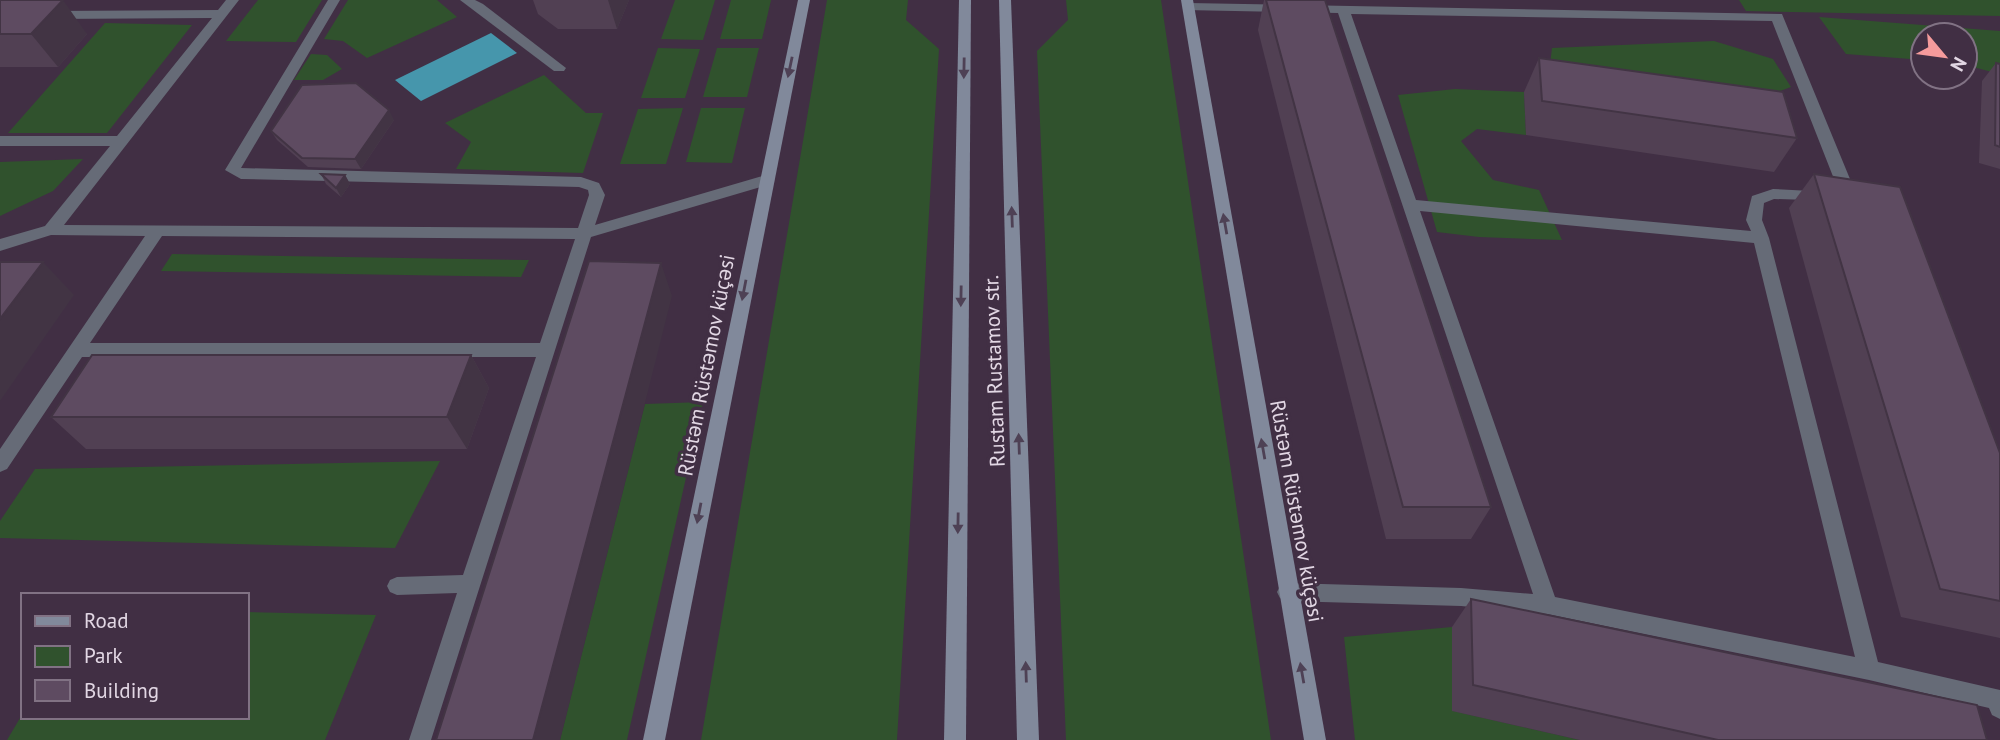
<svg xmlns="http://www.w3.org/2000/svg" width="2000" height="740" viewBox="0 0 2000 740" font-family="'PT Sans',sans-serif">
<rect width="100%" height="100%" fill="#412f44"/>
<g fill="#30522d">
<path d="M 258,0 L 322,0 L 296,42 L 226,41 Z"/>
<path d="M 348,0 L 437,0 L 457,17 L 367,58 L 343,41 L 324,39 Z"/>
<path d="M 675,0 L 715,0 L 703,40 L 661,39 Z"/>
<path d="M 731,0 L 771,0 L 762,39 L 720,39 Z"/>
<path d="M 827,0 L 908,0 L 906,20 L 939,49 L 897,740 L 701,740 Z"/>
<path d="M 1066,0 L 1161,0 L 1271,740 L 1066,740 L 1037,51 L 1068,20 Z"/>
<path d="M 1739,0 L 2000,0 L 2000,16 L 1746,11 Z"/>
<path d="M 1819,17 L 2000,31 L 2000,74 L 1965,65 L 1965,35 L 1923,35 L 1923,60 L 1846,54 Z"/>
<path d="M 105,23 L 192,25 L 107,133 L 8,133 Z"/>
<path d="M 1714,41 L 1773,59 L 1791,87 L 1742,105 L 1546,95 L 1552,48 Z"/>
<path d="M 658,48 L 700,49 L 685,98 L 641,98 Z"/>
<path d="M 717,48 L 759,48 L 747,97 L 703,97 Z"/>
<path d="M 311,54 L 327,55 L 342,69 L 323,80 L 294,80 Z"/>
<path d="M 544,75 L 586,113 L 603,113 L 583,173 L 456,169 L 471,142 L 445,123 Z"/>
<path d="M 1455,89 L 1524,92 L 1526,135 L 1477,129 L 1461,141 L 1493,180 L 1539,190 L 1562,240 L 1479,237 L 1437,232 L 1398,95 Z"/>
<path d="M 683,108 L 666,164 L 620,164 L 638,109 Z"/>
<path d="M 701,108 L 745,108 L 732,163 L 686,162 Z"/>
<path d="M 83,159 L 53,191 L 0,216 L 0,162 Z"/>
<path d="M 172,254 L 529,260 L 521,277 L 161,271 Z"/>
<path d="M 703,402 L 627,740 L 560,740 L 645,404 Z"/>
<path d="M 440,461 L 395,548 L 0,538 L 0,521 L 35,469 Z"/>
<path d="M 247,612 L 376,615 L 325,740 L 7,740 L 23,713 L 23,717 L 247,717 Z"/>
<path d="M 1452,627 L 1453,711 L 1580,740 L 1355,740 L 1344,637 Z"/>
</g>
<path fill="#4696ac" d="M 491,33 L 517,53 L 421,101 L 395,80 Z"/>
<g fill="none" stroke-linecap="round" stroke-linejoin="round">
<g fill="#666b77" fill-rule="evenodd">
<path d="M 226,0 L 239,0 L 64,225 L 578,228 L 589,195 L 588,190 L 579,187 L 241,179 L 225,170 L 328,0 L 340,0 L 241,168 L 581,177 L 599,183 L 605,195 L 595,225 L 766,175 L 774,180 L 771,184 L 591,237 L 431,740 L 409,740 L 457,593 L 397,595 L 390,592 L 387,586 L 390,580 L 397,577 L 463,575 L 536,357 L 82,357 L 7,469 L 0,472 L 0,449 L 145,236 L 51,235 L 0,251 L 0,239 L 45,226 L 110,146 L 0,146 L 0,136 L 117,136 L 212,18 L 51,19 L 45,15 L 51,11 L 218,10 ZM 162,236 L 575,239 L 540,343 L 90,343 Z"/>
<path d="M 460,0 L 475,0 L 483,4 L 566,68 L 564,71 L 554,71 Z"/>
<path d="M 1189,3 L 1782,14 L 1850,179 L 1840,201 L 1774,199 L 1764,203 L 1762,220 L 1769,238 L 1878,662 L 2000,690 L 2000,719 L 1992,715 L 1989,708 L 1869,680 L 1547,614 L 1461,606 L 1287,601 L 1280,598 L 1277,592 L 1280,586 L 1287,583 L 1461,588 L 1533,594 L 1338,13 L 1184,10 L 1184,4 ZM 1351,14 L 1772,21 L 1834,179 L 1830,192 L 1773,189 L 1752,196 L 1746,220 L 1751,231 L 1416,200 ZM 1420,211 L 1754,243 L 1855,657 L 1555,597 Z"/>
</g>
<g fill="#81899b" fill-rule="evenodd">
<path d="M 798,0 L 810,0 L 665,740 L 643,740 Z"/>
<path d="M 959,0 L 971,0 L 966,740 L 944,740 Z"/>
<path d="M 999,0 L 1011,0 L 1039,740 L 1017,740 Z"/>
<path d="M 1181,0 L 1193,0 L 1326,740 L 1304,740 Z"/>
</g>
</g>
<g fill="#514053">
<path d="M 0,0 L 87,34 L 58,67 L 0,67 Z"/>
<path d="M 533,0 L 629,0 L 617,29 L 558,29 L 538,14 Z"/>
<path d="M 1264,0 L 1325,0 L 1491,507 L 1471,539 L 1386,539 L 1258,30 Z"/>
<path d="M 1539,58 L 1797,138 L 1774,172 L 1526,135 L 1524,92 Z"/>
<path d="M 1996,63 L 2000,64 L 2000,169 L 1979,163 L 1982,81 Z"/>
<path d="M 394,120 L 361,169 L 308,167 L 277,140 L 271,131 Z"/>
<path d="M 321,174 L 345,175 L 350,184 L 341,197 L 326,184 Z"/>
<path d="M 1814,174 L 2000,453 L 2000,638 L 1901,617 L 1789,208 Z"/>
<path d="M 471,355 L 489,388 L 467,449 L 86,449 L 51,417 Z"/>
<path d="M 1471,599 L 1987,740 L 1580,740 L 1452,711 L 1452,627 Z"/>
</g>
<g fill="#423444">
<path d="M 63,0 L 87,34 L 58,67 L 31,34 Z"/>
<path d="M 608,0 L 629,0 L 617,29 Z"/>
<path d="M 389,110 L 394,120 L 361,169 L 355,159 Z"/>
<path d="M 345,175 L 350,184 L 341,197 L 336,188 Z"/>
<path d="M 43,262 L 74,295 L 0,401 L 0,319 Z"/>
<path d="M 661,263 L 672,296 L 560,740 L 533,740 Z"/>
<path d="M 471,355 L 489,388 L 467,449 L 447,417 Z"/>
</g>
<g fill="#5e4b61" stroke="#423444" stroke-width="2">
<path d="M 0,0 L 63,0 L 31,34 L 0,34 Z"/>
<path d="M 1266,0 L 1325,0 L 1491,507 L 1403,507 Z"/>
<path d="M 1539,58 L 1783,92 L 1797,138 L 1542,101 Z"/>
<path d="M 1996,63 L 2000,64 L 2000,147 L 1995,145 Z"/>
<path d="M 356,83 L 389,110 L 355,159 L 302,158 L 271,131 L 302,85 Z"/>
<path d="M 321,174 L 345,175 L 336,188 Z"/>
<path d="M 1814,174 L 1900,187 L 2000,453 L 2000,601 L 1940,589 Z"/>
<path d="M 589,261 L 661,263 L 533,740 L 436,740 Z"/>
<path d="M 0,262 L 43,262 L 0,319 Z"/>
<path d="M 92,355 L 471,355 L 447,417 L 51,417 Z"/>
<path d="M 1471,599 L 1977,705 L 1987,740 L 1718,740 L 1473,685 Z"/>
</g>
<defs><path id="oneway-solid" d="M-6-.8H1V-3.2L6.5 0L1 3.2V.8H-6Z" transform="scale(1.75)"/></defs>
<g fill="#4e4155">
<use href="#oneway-solid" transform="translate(790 67) rotate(102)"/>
<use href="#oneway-solid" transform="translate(964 68) rotate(91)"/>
<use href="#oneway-solid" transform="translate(1012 217) rotate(-92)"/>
<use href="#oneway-solid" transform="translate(1225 224) rotate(-100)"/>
<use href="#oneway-solid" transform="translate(744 290) rotate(101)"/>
<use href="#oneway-solid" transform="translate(961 296) rotate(91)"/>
<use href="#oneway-solid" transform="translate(1019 444) rotate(-92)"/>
<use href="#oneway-solid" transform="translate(1263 449) rotate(-100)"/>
<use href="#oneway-solid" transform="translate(699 513) rotate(101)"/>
<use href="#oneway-solid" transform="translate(958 523) rotate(91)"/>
<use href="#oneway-solid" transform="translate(1026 672) rotate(-92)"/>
<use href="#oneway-solid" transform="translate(1302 673) rotate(-100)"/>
</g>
<g text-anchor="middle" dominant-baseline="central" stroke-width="7" stroke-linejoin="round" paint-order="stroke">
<g font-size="21" fill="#e2d7e4" stroke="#412f44">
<text transform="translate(706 365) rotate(-79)">Rüstəm Rüstəmov küçəsi</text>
<text transform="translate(994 371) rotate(-92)">Rustam Rustamov str.</text>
<text transform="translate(1297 511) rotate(80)">Rüstəm Rüstəmov küçəsi</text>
</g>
</g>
<rect x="21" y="593" width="228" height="126" fill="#412f44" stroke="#817284" stroke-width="2"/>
<rect x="35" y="616" width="35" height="10" fill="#81899b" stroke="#817284" stroke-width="2"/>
<text x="84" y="628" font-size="21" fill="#e2d7e4">Road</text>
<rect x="35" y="646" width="35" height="21" fill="#30522d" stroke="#817284" stroke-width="2"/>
<text x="84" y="663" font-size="21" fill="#e2d7e4">Park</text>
<rect x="35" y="680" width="35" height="21" fill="#5e4b61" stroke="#817284" stroke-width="2"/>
<text x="84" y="698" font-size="21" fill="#e2d7e4">Building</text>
<g transform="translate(1944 56) rotate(119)"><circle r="33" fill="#412f44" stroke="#817284" stroke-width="2"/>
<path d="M0-5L12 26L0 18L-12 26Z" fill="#f59b9c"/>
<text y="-10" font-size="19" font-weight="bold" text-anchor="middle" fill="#e2d7e4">N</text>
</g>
</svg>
